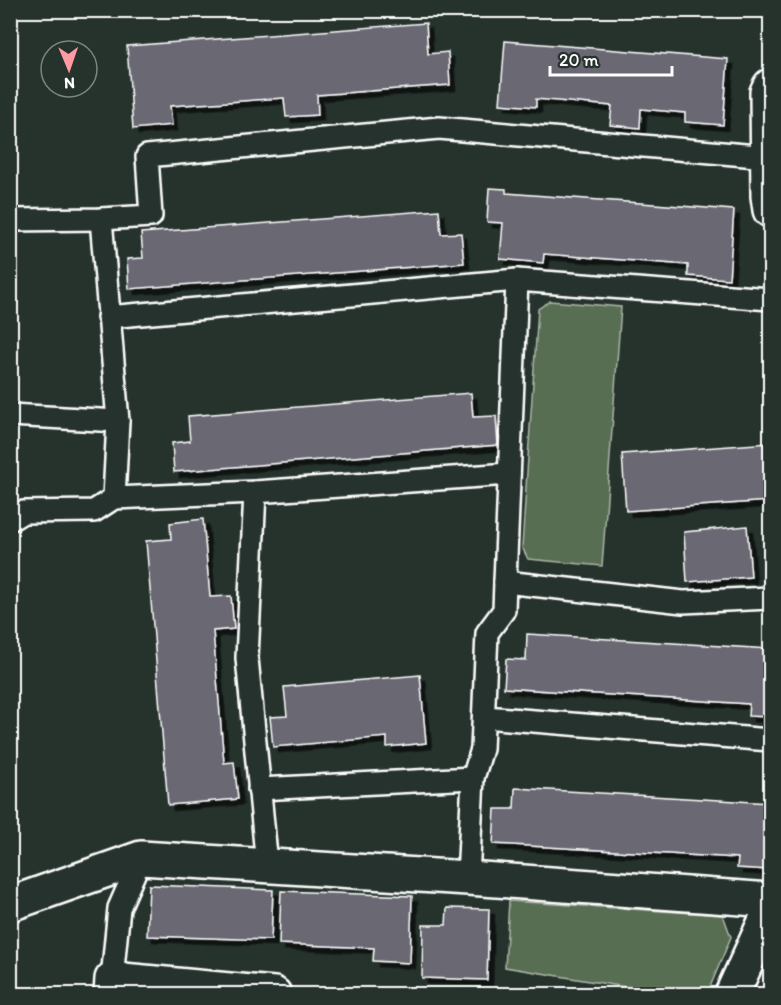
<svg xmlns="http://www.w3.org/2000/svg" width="781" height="1005" viewBox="0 0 781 1005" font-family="Itim,sans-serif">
<defs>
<filter id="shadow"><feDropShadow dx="5.5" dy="5.5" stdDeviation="0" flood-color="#0009"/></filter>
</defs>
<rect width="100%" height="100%" fill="#26332d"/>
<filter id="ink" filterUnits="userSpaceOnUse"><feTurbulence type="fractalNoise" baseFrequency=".0167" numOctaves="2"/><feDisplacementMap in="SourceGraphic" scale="12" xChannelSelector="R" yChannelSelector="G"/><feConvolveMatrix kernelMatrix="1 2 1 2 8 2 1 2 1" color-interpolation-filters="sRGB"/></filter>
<g filter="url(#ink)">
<g fill="#596e52" stroke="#acb6a8" stroke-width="1.5">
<path d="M 550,301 L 621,307 L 602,566 L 528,559 L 522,547 L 538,309 Z"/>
<path d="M 509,901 L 723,915 L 731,937 L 707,994 L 668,994 L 505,967 Z"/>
</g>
<g fill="#6b6873" stroke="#fff" stroke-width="1.5" filter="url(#shadow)">
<path d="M 426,23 L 428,54 L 448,52 L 450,85 L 317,95 L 318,115 L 286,117 L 284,98 L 170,106 L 172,125 L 133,129 L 127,46 Z"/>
<path d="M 505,41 L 728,59 L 723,125 L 685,122 L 685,113 L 641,109 L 640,128 L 610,125 L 612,106 L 536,99 L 536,107 L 500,104 Z"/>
<path d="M 489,188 L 506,189 L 506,193 L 734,210 L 729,279 L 688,276 L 688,265 L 544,254 L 543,263 L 500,259 L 503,223 L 487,222 Z"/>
<path d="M 439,210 L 441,234 L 461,233 L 464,263 L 129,289 L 127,259 L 143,258 L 141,233 Z"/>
<path d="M 471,393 L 473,417 L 496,416 L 498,445 L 174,472 L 172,443 L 190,441 L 188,416 Z"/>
<path d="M 770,443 L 770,501 L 626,511 L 622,454 Z"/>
<path d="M 203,519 L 210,597 L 231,596 L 234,629 L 213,631 L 224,763 L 234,762 L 238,799 L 168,805 L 146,541 L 171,539 L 170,523 Z"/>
<path d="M 747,526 L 751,577 L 687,582 L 684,532 Z"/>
<path d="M 527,634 L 770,649 L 770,717 L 748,716 L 749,704 L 504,688 L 506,659 L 526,660 Z"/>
<path d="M 420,675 L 426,743 L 387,747 L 387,737 L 273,747 L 270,717 L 287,716 L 284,687 Z"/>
<path d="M 515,788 L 770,803 L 770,870 L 737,868 L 738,858 L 493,844 L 495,809 L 514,809 Z"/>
<path d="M 149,885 L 273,890 L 271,940 L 147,936 Z"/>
<path d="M 281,891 L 412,896 L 410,963 L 373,961 L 374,948 L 279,944 Z"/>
<path d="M 447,908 L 489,909 L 487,980 L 422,978 L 423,925 L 446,925 Z"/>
</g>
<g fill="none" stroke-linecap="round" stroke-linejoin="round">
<g stroke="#fff" stroke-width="26">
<g id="service">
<path d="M 10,220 L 101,219 L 151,216 L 147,156 L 439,128 L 768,157"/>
<path d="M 517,280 L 505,582 L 683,602 L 770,598"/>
<path d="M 108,317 L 517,280 L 770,299"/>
<path d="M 10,415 L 118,421"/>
<path d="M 255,492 L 247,658 L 267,866"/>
<path d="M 114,498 L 255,492 L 509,474"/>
<path d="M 10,520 L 23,512 L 94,511 L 114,498 L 118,421 L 101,219"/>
<path d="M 484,717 L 770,740"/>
<path d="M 259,789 L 473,778"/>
<path d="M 468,878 L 473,778 L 482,749 L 487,633 L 504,610 L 505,582"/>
<path d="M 112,979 L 119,908 L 141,858"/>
</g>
</g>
<g stroke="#fff" stroke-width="38">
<g id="minor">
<path d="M 770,86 L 767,92 L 768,196 L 770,210"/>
<path d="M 10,904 L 141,858 L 468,878 L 770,900"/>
<path d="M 111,994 L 112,979 L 274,994"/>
<path d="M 732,994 L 770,911"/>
</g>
</g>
<use href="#service" stroke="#26332d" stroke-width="21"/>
<use href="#minor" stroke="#26332d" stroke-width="33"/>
</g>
</g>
<rect width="781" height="1005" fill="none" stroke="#26332d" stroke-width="36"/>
<rect x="18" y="18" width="745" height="969" fill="none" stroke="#fff" stroke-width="2" filter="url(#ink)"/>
<g transform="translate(69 69) rotate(178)"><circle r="28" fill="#26332d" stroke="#7d8581" stroke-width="1.5"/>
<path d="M0-4.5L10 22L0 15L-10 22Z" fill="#ff9aa2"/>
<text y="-9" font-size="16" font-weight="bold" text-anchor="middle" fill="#ffffff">N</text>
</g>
<path d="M550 66v9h122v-9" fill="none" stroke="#ffffff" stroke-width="3"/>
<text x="559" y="66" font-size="18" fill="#ffffff" stroke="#26332d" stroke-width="4.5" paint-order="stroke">20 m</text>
</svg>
